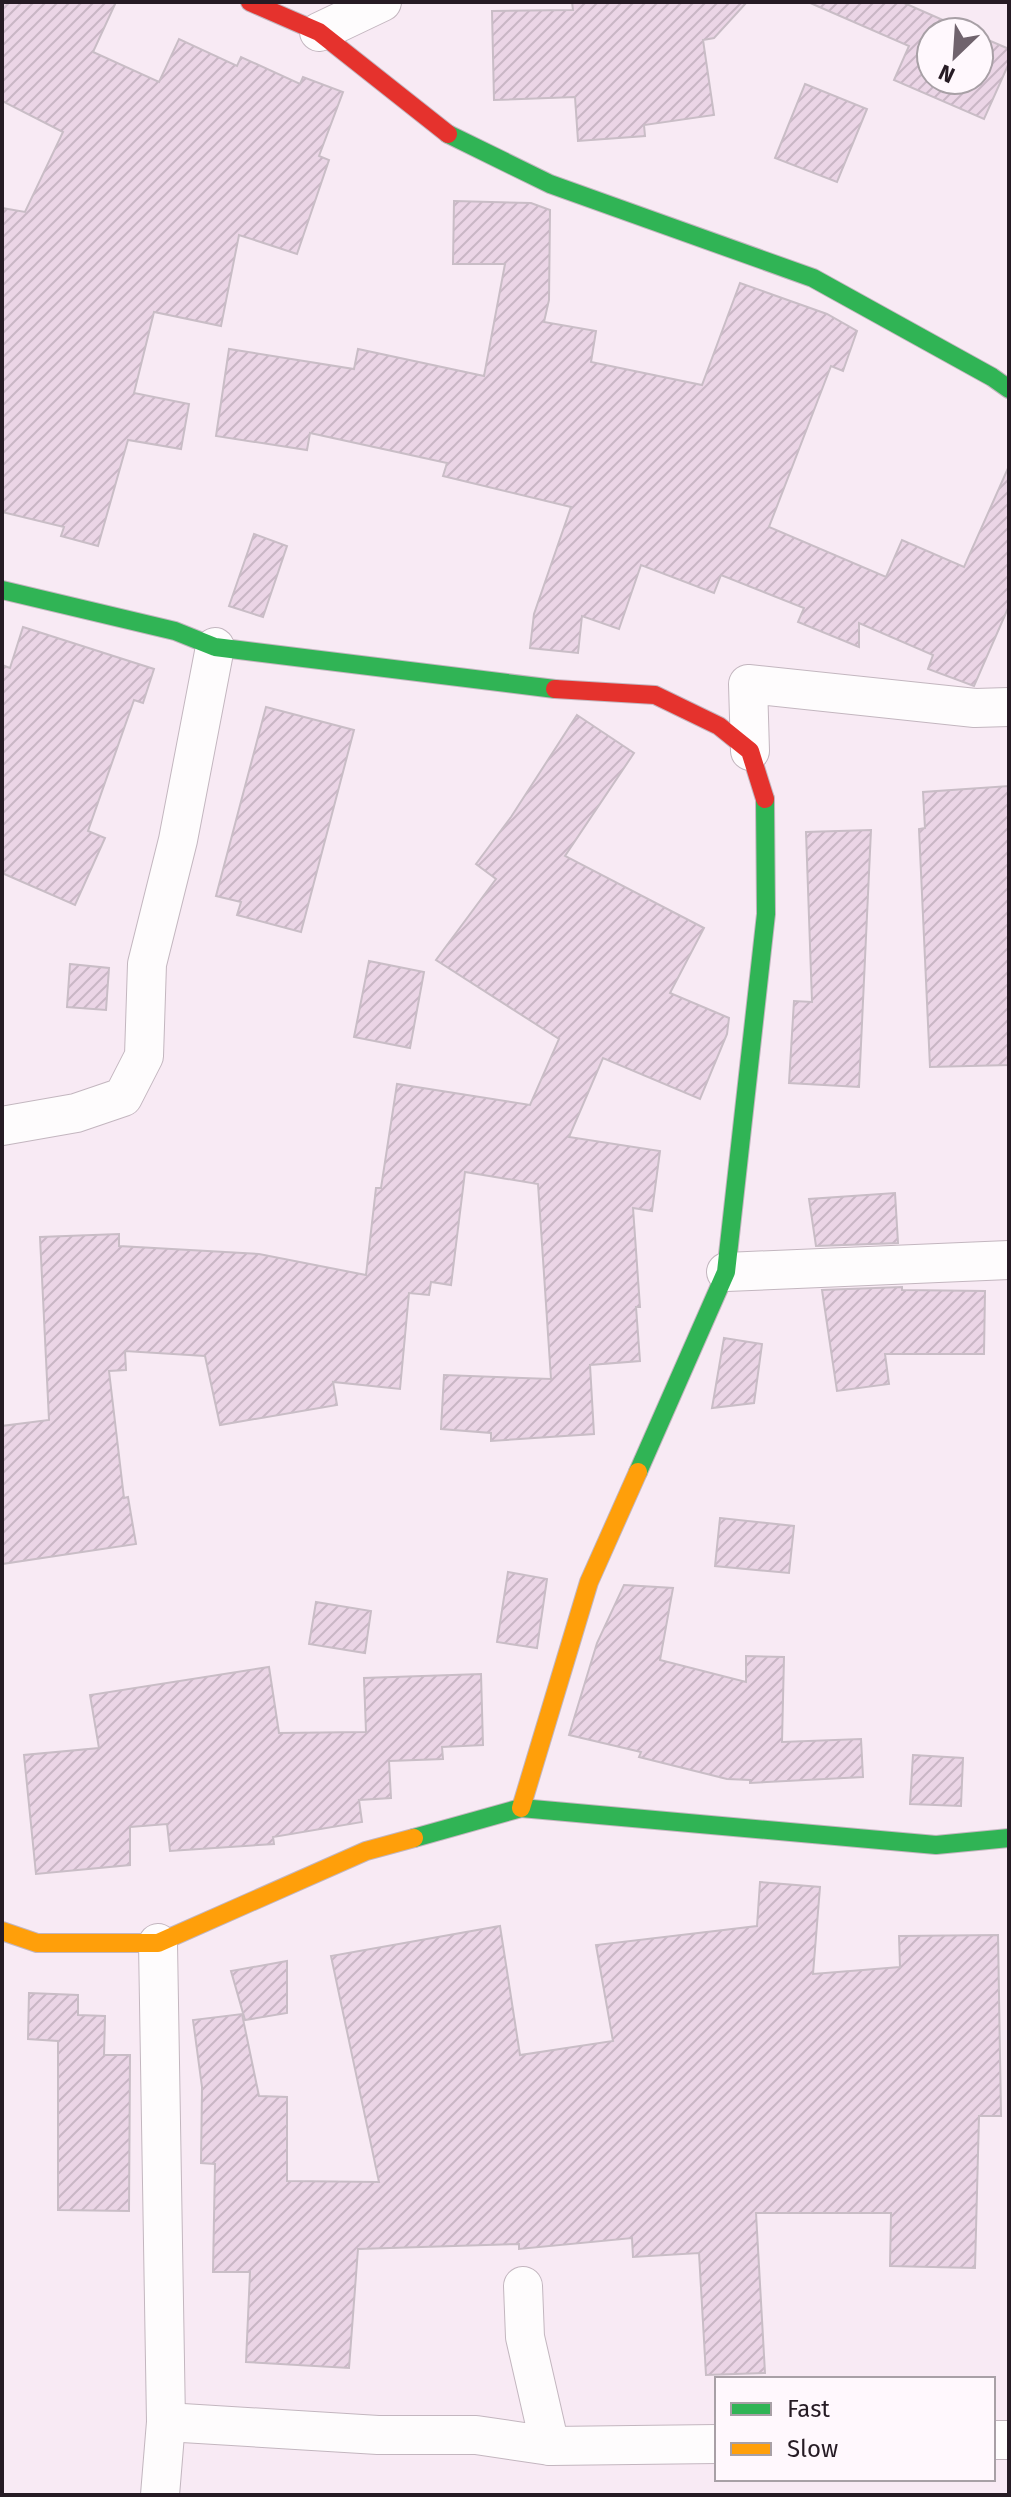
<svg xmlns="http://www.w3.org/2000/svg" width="1011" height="2497" viewBox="0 0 1011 2497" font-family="'Fira Sans',sans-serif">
<defs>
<pattern id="building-hatch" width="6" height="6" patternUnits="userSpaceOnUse" patternTransform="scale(2)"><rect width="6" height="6" fill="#ebd5e6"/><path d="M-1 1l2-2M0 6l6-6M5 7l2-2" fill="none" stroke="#c9b6c5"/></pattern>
</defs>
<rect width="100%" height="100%" fill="#f8eaf4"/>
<g fill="url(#building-hatch)" stroke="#c9bdc6" stroke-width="2">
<path d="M 2,2 L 116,2 L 93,52 L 159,82 L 179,39 L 237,66 L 241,57 L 300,84 L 303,77 L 343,92 L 319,156 L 329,160 L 297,254 L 239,235 L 221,326 L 154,312 L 134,393 L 189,404 L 181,449 L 128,440 L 98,546 L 61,536 L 64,527 L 2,512 L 2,208 L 25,212 L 63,132 L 2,101 Z"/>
<path d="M 572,2 L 747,2 L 714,38 L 703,40 L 714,115 L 644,125 L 645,136 L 578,141 L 575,97 L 494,100 L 492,11 L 573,10 Z"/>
<path d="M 808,2 L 902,2 L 970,32 L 931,32 L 931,80 L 979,80 L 979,36 L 1009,49 L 1009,63 L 984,119 L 894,80 L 909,46 Z"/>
<path d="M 805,84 L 867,109 L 837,182 L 775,158 Z"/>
<path d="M 454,201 L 531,203 L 550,210 L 549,300 L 544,322 L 596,331 L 591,362 L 702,385 L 740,283 L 827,314 L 857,331 L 843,371 L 831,366 L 769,527 L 886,577 L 902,540 L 964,567 L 1009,466 L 1009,606 L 974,686 L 928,669 L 933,655 L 859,623 L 859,647 L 798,622 L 804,608 L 721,575 L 714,593 L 641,565 L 619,629 L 582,616 L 578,653 L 530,648 L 534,614 L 571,507 L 443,476 L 447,463 L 310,433 L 307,450 L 216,436 L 229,349 L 354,369 L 358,349 L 484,376 L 505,264 L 453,264 Z"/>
<path d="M 254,534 L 287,546 L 263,617 L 229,606 Z"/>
<path d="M 23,627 L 154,669 L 143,703 L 134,700 L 88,831 L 105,838 L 75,905 L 2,873 L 2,665 L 10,668 Z"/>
<path d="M 266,707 L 354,730 L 301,932 L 237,915 L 241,902 L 216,896 Z"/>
<path d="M 577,715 L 634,753 L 565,856 L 704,928 L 670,993 L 729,1018 L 727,1034 L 700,1099 L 603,1058 L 569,1137 L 660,1151 L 652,1211 L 633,1208 L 640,1307 L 636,1307 L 640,1361 L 590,1365 L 594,1434 L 491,1441 L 491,1433 L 441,1429 L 444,1375 L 551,1379 L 538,1184 L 465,1172 L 451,1285 L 431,1282 L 429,1295 L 409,1293 L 400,1389 L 333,1382 L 337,1405 L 220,1425 L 205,1356 L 125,1351 L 126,1370 L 109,1371 L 124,1498 L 128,1497 L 136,1544 L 2,1564 L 2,1426 L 49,1420 L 40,1237 L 119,1234 L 119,1246 L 259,1254 L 366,1275 L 376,1188 L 381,1188 L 397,1084 L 530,1105 L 559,1039 L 436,960 L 496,879 L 476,864 L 511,817 Z"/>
<path d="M 1009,786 L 1009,1065 L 930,1067 L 919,829 L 925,828 L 923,792 Z"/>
<path d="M 871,830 L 859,1087 L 789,1083 L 794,1001 L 812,1002 L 806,832 Z"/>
<path d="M 369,961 L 424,972 L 410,1048 L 354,1037 Z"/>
<path d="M 70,964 L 109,968 L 106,1010 L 67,1007 Z"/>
<path d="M 895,1193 L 898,1243 L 816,1246 L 809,1199 Z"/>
<path d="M 902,1287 L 902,1290 L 985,1291 L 984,1354 L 885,1354 L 889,1384 L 837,1391 L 822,1290 Z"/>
<path d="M 724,1338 L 762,1344 L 754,1403 L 712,1408 Z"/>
<path d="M 720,1518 L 794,1526 L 789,1573 L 715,1566 Z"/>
<path d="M 508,1572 L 547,1579 L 537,1648 L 497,1642 Z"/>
<path d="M 624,1585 L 673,1588 L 660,1660 L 746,1682 L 746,1656 L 784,1657 L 782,1742 L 861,1739 L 863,1777 L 750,1783 L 750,1780 L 727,1779 L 639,1757 L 641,1752 L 569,1735 L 597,1643 Z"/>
<path d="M 316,1602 L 371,1611 L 365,1653 L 309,1644 Z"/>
<path d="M 269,1667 L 279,1733 L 366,1732 L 364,1678 L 481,1674 L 483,1745 L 442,1747 L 443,1759 L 389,1761 L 391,1798 L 359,1800 L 362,1822 L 273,1837 L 274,1844 L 170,1851 L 167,1824 L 130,1827 L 130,1865 L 36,1874 L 24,1755 L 99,1748 L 90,1695 Z"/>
<path d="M 913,1755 L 963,1758 L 961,1806 L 910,1804 Z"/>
<path d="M 760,1882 L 820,1887 L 813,1974 L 900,1967 L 899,1936 L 998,1935 L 1001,2116 L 979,2116 L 975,2268 L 890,2266 L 891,2213 L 756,2213 L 765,2373 L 706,2375 L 699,2253 L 633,2257 L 632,2238 L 519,2249 L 519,2244 L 358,2249 L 349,2368 L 246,2362 L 250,2272 L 213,2272 L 215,2164 L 201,2163 L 202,2087 L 193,2020 L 242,2014 L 259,2096 L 287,2097 L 287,2181 L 379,2182 L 331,1956 L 500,1926 L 520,2055 L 613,2041 L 596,1945 L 757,1926 Z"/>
<path d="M 287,1961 L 287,2013 L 245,2020 L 231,1971 Z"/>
<path d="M 29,1993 L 78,1995 L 78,2015 L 105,2016 L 104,2055 L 130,2055 L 129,2211 L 58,2210 L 58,2041 L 28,2039 Z"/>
</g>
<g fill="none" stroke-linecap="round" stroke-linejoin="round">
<g stroke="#c3b6bf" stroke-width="40">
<g id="street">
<path d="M 319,32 L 382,2"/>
<path d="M 750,751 L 748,684 L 975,708 L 1009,707"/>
<path d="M 2,1126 L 76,1113 L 123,1097 L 144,1056 L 147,964 L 178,840 L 215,647"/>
<path d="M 726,1272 L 1009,1260"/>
<path d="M 158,1943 L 166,2422 L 160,2495"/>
<path d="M 166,2422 L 378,2435 L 476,2435 L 550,2446 L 525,2337 L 523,2286"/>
<path d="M 993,2440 L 1009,2440"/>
<path d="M 550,2446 L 717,2444"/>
</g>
</g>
<g stroke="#c3b6bf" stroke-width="20">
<g id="fast">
<path d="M 448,134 L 550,184 L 813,278 L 992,377 L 1009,389"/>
<path d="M 2,590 L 175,631 L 215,647 L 555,689"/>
<path d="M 638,1472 L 726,1272 L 766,914 L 765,799"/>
<path d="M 414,1838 L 521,1808 L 936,1845 L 1009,1838"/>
</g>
</g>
<g stroke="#c3b6bf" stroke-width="20">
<g id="slow">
<path d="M 521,1808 L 589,1582 L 638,1472"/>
<path d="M 2,1931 L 37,1943 L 158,1943 L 366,1851 L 414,1838"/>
</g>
</g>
<g stroke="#c3b6bf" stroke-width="20">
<g id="jam">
<path d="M 250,2 L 319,32 L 448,134"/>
<path d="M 555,689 L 655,695 L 719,726 L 750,751 L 765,799"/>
</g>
</g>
<use href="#street" stroke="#fefcfd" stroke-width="38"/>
<use href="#fast" stroke="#30b455" stroke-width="18"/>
<use href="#slow" stroke="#ff9f0a" stroke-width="18"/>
<use href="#jam" stroke="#e5322d" stroke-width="18"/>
</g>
<rect width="1011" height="2497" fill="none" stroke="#261b24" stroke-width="8"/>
<rect x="715" y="2377" width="280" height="104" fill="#fff8fd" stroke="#a8a0a6" stroke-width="2"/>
<rect x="731" y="2403" width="40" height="12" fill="#30b455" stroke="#a8a0a6" stroke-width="2"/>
<text x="787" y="2417" font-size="24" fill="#261b24">Fast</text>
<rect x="731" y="2443" width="40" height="12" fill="#ff9f0a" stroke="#a8a0a6" stroke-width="2"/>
<text x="787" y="2457" font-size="24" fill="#261b24">Slow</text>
<g transform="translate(955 56) rotate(205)"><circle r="38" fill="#fff8fd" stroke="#a8a0a6" stroke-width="2"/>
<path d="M0-6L14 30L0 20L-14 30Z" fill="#70636d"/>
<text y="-12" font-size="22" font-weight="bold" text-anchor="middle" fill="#261b24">N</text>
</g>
</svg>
